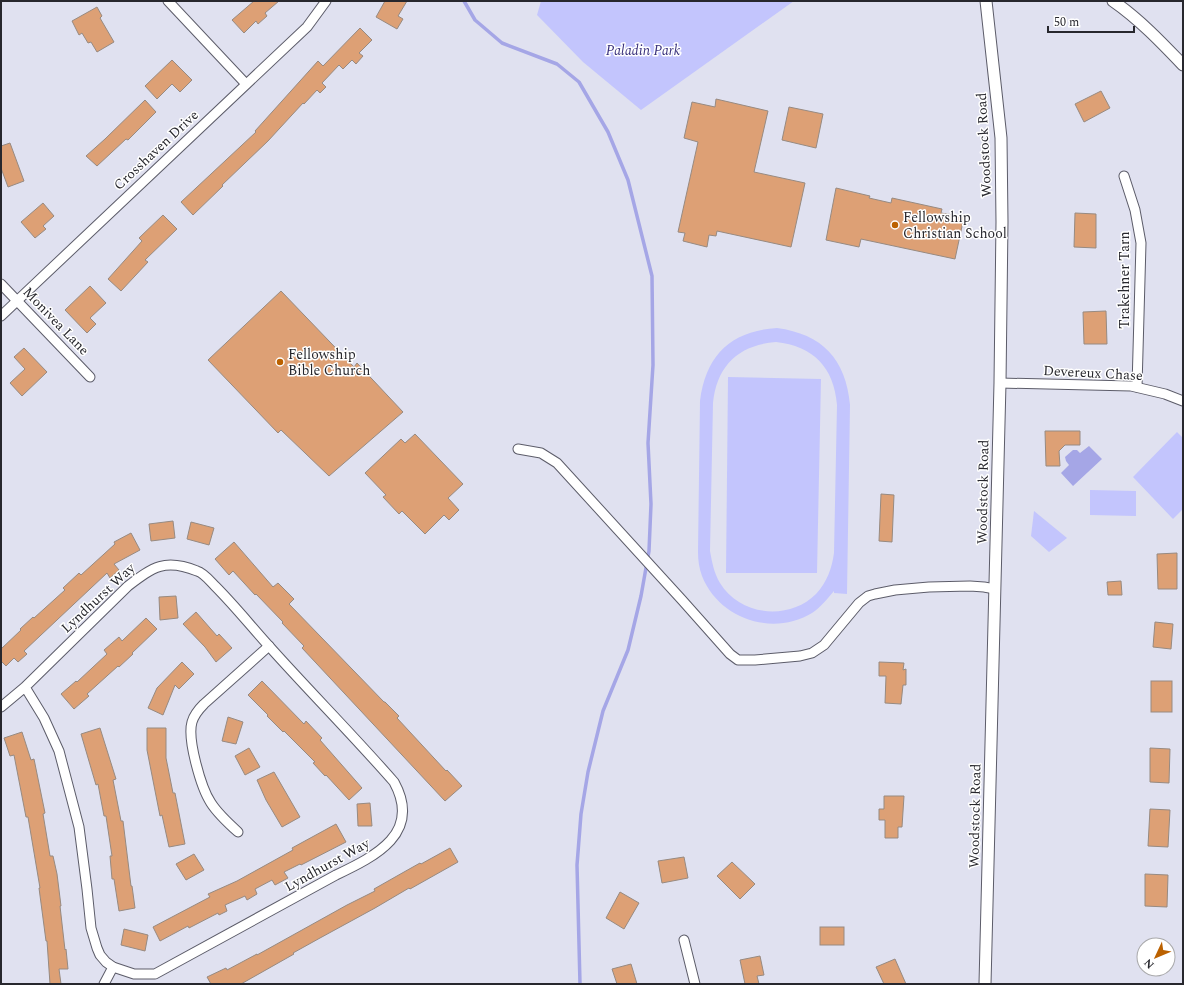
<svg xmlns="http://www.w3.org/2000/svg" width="1184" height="985" viewBox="0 0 1184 985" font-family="Spectral,serif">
<rect width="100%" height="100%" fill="#e0e1f0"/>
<g fill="#c3c5fd" fill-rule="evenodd">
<path d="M 541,1 L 794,1 L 641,110 L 583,62 L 537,15 Z"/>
<path d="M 777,328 C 822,334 846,359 850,405 L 847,594 L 834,593 L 834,591 C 827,599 821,607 812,613 C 773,637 719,619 702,576 C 699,568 698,560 698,552 L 700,401 C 706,355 731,331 777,328 ZM 776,342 C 813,346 834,367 837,405 L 834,553 C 832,568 827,582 816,594 C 789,621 740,616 720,583 C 714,573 712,562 710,551 L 713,403 C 717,365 739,345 776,342 Z"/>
<path d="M 728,377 L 821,379 L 817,573 L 726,573 Z"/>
<path d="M 1177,432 L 1183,438 L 1183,509 L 1173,519 L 1133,477 Z"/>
<path d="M 1090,490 L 1136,491 L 1136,516 L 1090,515 Z"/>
<path d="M 1034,511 L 1067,538 L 1049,552 L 1031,536 Z"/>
</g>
<path fill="#a5a6e6" d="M 1089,446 L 1102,459 L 1073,486 L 1061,473 L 1069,465 L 1066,461 L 1065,457 L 1073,450 L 1077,450 L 1080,453 Z"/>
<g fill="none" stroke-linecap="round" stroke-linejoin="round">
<path stroke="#a5a6e6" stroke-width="3.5" d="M 464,1 L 475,20 L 502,43 L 557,64 L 579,82 L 608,132 L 628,180 L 652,276 L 653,365 L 648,443 L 651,504 L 649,551 L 641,596 L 628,650 L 603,711 L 588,772 L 581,814 L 577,865 L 580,984"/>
</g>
<g fill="#dda075" stroke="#978a81">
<path d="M 254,1 L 279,1 L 265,13 L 267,16 L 258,24 L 256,21 L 244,33 L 232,20 Z"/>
<path d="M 385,1 L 407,1 L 398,16 L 403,19 L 397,29 L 376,17 Z"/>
<path d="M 97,7 L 102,16 L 100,18 L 114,42 L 97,52 L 91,42 L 88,43 L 82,33 L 79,35 L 72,21 Z"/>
<path d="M 360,28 L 372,40 L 359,53 L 363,56 L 356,64 L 352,60 L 343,69 L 339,65 L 322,83 L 326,87 L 320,93 L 317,90 L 304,104 L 303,103 L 268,141 L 222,185 L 223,186 L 193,215 L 181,202 L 256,132 L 255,131 L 318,61 L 323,66 Z"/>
<path d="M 172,60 L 192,80 L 180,92 L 172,84 L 157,99 L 145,86 Z"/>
<path d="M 1101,91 L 1110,108 L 1084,122 L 1075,104 Z"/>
<path d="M 716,99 L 768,111 L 754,172 L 805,183 L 791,247 L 717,231 L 716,236 L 709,235 L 707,247 L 683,241 L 685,233 L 678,232 L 698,142 L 684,138 L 692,102 L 715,107 Z"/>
<path d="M 145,100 L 156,112 L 128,140 L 126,139 L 97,166 L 86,156 L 105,139 Z"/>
<path d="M 789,107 L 823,114 L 816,148 L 782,140 Z"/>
<path d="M 10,143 L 24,181 L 8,187 L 1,168 L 1,146 Z"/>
<path d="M 836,188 L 870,196 L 869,198 L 891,203 L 892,198 L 942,209 L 941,213 L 964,217 L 955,259 L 861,239 L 859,247 L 826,240 Z"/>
<path d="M 43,203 L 54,216 L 43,226 L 46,229 L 35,238 L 21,222 Z"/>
<path d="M 1075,213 L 1096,214 L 1096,248 L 1074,247 Z"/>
<path d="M 163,215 L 177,229 L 145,260 L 148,262 L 121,291 L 108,279 L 142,241 L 139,238 Z"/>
<path d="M 90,286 L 106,303 L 90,318 L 96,324 L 87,333 L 65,310 Z"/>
<path d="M 281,291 L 354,367 L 357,363 L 403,412 L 329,476 L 281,430 L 278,433 L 208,360 Z"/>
<path d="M 1106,311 L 1107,344 L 1084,344 L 1083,312 Z"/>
<path d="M 24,348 L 47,372 L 22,396 L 10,383 L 25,369 L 14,357 Z"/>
<path d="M 1045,431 L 1080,431 L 1080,445 L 1065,445 L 1059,451 L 1060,466 L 1046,466 Z"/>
<path d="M 415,434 L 463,484 L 448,498 L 459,510 L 449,520 L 444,515 L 425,534 L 402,511 L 399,514 L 383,497 L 386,495 L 365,473 L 401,439 L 405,443 Z"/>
<path d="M 881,494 L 894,495 L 892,542 L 879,541 Z"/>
<path d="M 173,521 L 175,538 L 151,541 L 149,524 Z"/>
<path d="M 191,522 L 214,528 L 209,545 L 187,539 Z"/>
<path d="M 131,533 L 140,550 L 114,564 L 119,570 L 110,578 L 107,573 L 24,651 L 27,654 L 18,662 L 14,658 L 6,666 L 1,661 L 1,649 L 21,630 L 20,629 L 33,617 L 34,618 L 65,590 L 63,588 L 79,573 L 81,575 L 115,544 L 114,542 Z"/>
<path d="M 234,542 L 273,587 L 278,583 L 294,599 L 289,604 L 384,702 L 385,702 L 399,716 L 397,718 L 446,771 L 447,770 L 462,786 L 445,801 L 302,648 L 304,646 L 282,623 L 283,622 L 256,594 L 255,595 L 233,571 L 229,575 L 215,559 Z"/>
<path d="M 1177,553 L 1177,589 L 1158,589 L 1157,554 Z"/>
<path d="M 1121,581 L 1122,595 L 1108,595 L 1107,582 Z"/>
<path d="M 176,596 L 178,618 L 160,620 L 159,597 Z"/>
<path d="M 196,612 L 217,636 L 219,634 L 232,648 L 216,662 L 205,647 L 183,624 Z"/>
<path d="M 146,618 L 157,629 L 132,653 L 133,654 L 119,667 L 118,666 L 87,694 L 89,696 L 74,709 L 61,694 L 76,681 L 77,682 L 107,654 L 104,650 L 119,637 L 122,641 Z"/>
<path d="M 1155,622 L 1173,624 L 1171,649 L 1153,647 Z"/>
<path d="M 182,662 L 194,674 L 179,689 L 175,685 L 163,715 L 148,708 L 157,688 Z"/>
<path d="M 879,662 L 904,663 L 903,670 L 906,669 L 906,685 L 903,685 L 901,704 L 885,703 L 886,676 L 879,676 Z"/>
<path d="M 262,681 L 304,724 L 306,721 L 322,738 L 320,740 L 362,788 L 349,800 L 326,775 L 325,776 L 313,763 L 315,762 L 284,731 L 283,732 L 267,716 L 268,715 L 248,695 Z"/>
<rect x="1151" y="681" width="21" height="31"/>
<path d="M 228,717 L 243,722 L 236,744 L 222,741 Z"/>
<path d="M 100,728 L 116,779 L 113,780 L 121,821 L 123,821 L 131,886 L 132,886 L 135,908 L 119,911 L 114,879 L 112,879 L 110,856 L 112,856 L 106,816 L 104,816 L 98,784 L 96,785 L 81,734 Z"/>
<path d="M 147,728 L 166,728 L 166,758 L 173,793 L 175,793 L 185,844 L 169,847 L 162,815 L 160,816 L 147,750 Z"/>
<path d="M 22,732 L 31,760 L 34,759 L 45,813 L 43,814 L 50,856 L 53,856 L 57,874 L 61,906 L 60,906 L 65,950 L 66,949 L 68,969 L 59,969 L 61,984 L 50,984 L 47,941 L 46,941 L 39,888 L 40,888 L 28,817 L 26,817 L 14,755 L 10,756 L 4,738 Z"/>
<path d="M 249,748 L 260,767 L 245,775 L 235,756 Z"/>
<path d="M 1150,748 L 1170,749 L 1169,783 L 1150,782 Z"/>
<path d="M 274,772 L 300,817 L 282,827 L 266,800 L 257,780 Z"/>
<path d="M 884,796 L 904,796 L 902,827 L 898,827 L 898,838 L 885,838 L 885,820 L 879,820 L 879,809 L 884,809 Z"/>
<path d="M 370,803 L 372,826 L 358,826 L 357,804 Z"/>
<path d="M 1150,809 L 1170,810 L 1168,847 L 1148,846 Z"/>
<path d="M 336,824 L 346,842 L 301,865 L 300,864 L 284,872 L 288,878 L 275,885 L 272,880 L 255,889 L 257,894 L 247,900 L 245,896 L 225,905 L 227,911 L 219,915 L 218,913 L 189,928 L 188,926 L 160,941 L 153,927 L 210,897 L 208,894 L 237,881 L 293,850 L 292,848 Z"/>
<path d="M 450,848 L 458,862 L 410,889 L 409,888 L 375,908 L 320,938 L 293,953 L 294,954 L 241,984 L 211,984 L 207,977 L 226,968 L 227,970 L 257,954 L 257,955 L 347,905 L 375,891 L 374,889 L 404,872 L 420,863 L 421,864 Z"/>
<path d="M 194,854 L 204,870 L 186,880 L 176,864 Z"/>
<path d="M 684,857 L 688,878 L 662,883 L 658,861 Z"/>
<path d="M 732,862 L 755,884 L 740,899 L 717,876 Z"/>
<path d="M 1145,874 L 1168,875 L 1167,907 L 1145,906 Z"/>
<path d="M 620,892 L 639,903 L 624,929 L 606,918 Z"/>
<rect x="820" y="927" width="24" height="18"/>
<path d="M 124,929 L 148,935 L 145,951 L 121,945 Z"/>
<path d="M 760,956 L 764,975 L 757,976 L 759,984 L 745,984 L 740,960 Z"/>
<path d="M 895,959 L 906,984 L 884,984 L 876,967 Z"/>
<path d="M 631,964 L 637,984 L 617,984 L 612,969 Z"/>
</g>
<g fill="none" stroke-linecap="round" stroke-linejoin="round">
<g stroke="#5c5c69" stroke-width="11">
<g id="minor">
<path d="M 168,1 L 246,84"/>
<path d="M 1124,176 L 1135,210 L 1141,243 L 1137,387"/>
<path d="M 1,284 L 90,377"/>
<path d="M 1,316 L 307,27 L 326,1"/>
<path d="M 1000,383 L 1131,386 L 1165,394 L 1183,401"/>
<path d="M 518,449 L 541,453 L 557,463 L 682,600 L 730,654 L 738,660 L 755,660 L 800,656 L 812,653 L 824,645 L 859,603 L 868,596 L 875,594 L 895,590 L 929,587 L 970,586 L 984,587 L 995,589"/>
<path d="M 1,707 L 25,687 L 128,586 C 153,567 165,558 197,571 C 204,573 210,581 215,586 C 234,605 250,625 268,645 C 309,691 353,735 394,782 C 422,833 376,856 336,875 L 155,974 L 134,974 L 113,967 L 106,962 L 100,955 L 97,948 L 91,928 L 87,889 L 79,827 L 59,751 L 44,718 L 25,687"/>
<path d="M 238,832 C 228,823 218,814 211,803 C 201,788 187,739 192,722 C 194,715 199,709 204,704 L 269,646"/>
<path d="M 684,940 L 695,984"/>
<path d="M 104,984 L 113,967"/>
</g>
</g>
<g stroke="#5c5c69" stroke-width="13">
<g id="tertiary">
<path d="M 1113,1 C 1139,19 1161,42 1183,65"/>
<path d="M 985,984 L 1000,383 L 1002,222 L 1001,138 L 986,1"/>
</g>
</g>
<use href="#minor" stroke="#fff" stroke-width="9"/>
<use href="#tertiary" stroke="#fff" stroke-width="11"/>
</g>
<g fill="#bb6100" stroke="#fff" stroke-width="1.5">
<circle cx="895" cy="225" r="4"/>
<circle cx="280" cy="362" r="4"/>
</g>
<g text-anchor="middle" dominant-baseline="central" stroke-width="3" stroke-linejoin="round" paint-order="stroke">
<g font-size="14" font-style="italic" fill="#39317c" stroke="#fff">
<text x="643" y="50">Paladin Park</text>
</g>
<g font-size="14" fill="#27272d" stroke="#fff">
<text transform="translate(984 145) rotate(-93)">Woodstock Road</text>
<text transform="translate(156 150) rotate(-43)">Crosshaven Drive</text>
<text transform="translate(1124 280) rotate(-90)">Trakehner Tarn</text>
<text transform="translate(56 321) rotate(46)">Monivea Lane</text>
<text transform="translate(1093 373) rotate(3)">Devereux Chase</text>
<text transform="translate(983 492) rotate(-89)">Woodstock Road</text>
<text transform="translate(98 598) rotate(-43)">Lyndhurst Way</text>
<text transform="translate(975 816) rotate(-89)">Woodstock Road</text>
<text transform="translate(327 865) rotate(-29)">Lyndhurst Way</text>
</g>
<g font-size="14" fill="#27272d" stroke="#fff" text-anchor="start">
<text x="903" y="217">Fellowship<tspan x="903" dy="16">Christian School</tspan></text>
<text x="288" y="354">Fellowship<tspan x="288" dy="16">Bible Church</tspan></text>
</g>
</g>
<rect width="1184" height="985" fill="none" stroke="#27272d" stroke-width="4"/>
<g transform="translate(1156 957) rotate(226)"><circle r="19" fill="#ffffff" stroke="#a9a9ab"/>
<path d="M0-3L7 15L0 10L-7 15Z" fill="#bb6100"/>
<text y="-6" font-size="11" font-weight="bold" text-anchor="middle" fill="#27272d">N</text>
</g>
<path d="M1048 26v6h86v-6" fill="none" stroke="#27272d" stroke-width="2"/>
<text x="1054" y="26" font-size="12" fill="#27272d" stroke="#ffffff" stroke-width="3" paint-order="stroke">50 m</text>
</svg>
